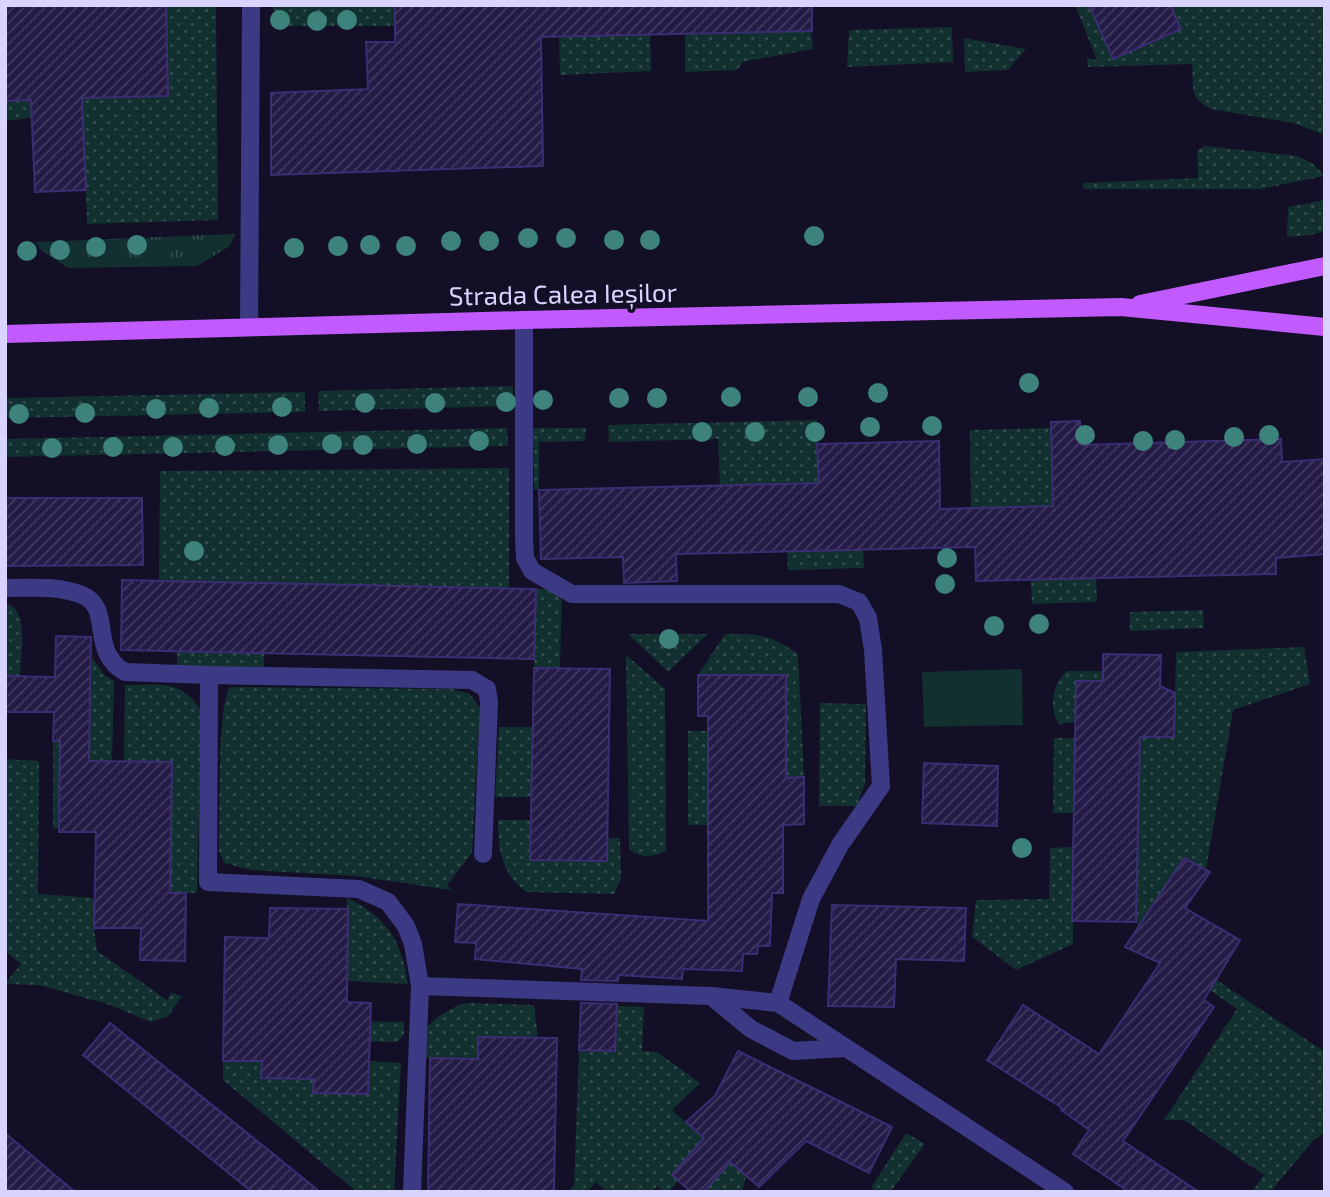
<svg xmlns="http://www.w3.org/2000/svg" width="1330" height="1197" viewBox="0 0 1330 1197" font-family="'Exo 2',sans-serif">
<defs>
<pattern id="grass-tufts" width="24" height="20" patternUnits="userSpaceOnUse" patternTransform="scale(1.75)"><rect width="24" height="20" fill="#12302f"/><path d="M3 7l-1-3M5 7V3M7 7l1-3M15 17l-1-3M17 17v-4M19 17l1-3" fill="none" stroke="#344d4e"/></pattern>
<pattern id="garden-dots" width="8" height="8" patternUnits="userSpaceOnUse" patternTransform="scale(1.75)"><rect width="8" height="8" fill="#12302f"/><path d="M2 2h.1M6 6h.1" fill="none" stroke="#344d4e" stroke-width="1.8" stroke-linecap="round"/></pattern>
<pattern id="building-hatch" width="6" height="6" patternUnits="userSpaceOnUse" patternTransform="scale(1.75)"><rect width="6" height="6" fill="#241b47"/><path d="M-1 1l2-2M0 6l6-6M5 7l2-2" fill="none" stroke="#433b63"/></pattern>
</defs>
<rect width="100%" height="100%" fill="#130f26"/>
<path fill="url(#grass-tufts)" d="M 235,234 L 230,246 L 197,266 L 68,268 L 41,250 L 35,242 Z"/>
<g fill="url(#garden-dots)">
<path d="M 166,5 L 216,5 L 218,220 L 87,224 L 83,111 L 5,121 L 5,101 L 168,96 Z"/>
<rect x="273" y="5" width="122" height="21"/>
<path d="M 1075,5 L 1325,5 L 1325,135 L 1293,123 L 1211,109 C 1188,98 1194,85 1192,64 L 1088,67 L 1087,58 L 1097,60 Z"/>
<path d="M 952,27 L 953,62 L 847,67 L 849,30 Z"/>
<path d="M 811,31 L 813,49 L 742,62 L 738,70 L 685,72 L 685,34 Z"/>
<path d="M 650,34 L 651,71 L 560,75 L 559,37 Z"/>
<path d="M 964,38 L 1026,49 L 1008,70 L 965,72 Z"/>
<path d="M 1205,146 L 1297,156 L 1312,163 L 1325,176 L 1260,189 L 1083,189 L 1083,183 L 1198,178 L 1197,151 Z"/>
<path d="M 1325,200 L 1325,231 L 1311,235 L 1287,237 L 1288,207 Z"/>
<path d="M 513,386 L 513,406 L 319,411 L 318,391 Z"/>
<path d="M 305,392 L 305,412 L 5,418 L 5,398 Z"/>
<path d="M 817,420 L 819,483 L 720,485 L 718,439 L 609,442 L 608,425 Z"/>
<path d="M 507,428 L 508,446 L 5,457 L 5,439 Z"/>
<path d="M 533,428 L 586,428 L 585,441 L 539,442 L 539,490 L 534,490 Z"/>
<path d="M 1051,428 L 1052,478 L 1163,462 L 1282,458 L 1283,501 L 971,508 L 970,430 Z"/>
<path d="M 509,468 L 509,588 L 159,581 L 160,471 Z"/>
<path d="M 863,549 L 864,568 L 788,570 L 787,551 Z"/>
<path d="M 1096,578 L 1097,602 L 1032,604 L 1031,580 Z"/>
<path d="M 536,589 L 562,589 L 560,668 L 534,668 Z"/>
<path d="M 5,604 C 30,605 21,659 20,676 L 5,676 Z"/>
<path d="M 1203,610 L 1204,628 L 1130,631 L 1130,612 Z"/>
<path d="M 628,634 L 708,634 L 668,672 Z"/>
<path d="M 725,634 C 761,634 769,634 798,654 L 804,777 L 786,778 L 786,675 L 698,675 Z"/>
<path d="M 1304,647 L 1310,684 L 1233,710 L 1206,870 L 1184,858 L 1137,929 L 1140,737 L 1174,737 L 1176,652 Z"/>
<path d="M 177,651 L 264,653 L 264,670 L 177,667 Z"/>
<path d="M 626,655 L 665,689 L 666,851 C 653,857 641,859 629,849 Z"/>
<path d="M 92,657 L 104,675 L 114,681 L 112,762 L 60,761 L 59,828 L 53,829 L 53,741 L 90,741 Z"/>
<path d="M 1067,671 L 1103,671 L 1102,681 L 1076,681 L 1075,722 L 1059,724 C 1048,709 1053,682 1067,671 Z"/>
<path d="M 125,685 C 158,685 182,678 201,711 L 197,893 L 170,893 L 172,762 L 124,762 Z"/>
<path d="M 230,687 L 452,689 L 470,694 L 480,708 L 472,853 L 447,885 L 451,890 L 355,876 L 251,870 L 224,863 L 219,851 C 220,821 217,706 230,687 Z"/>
<path d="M 820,703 L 866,704 L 865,783 L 857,806 L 819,806 Z"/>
<path d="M 499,727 L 533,727 L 532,797 L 495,797 Z"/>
<rect x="688" y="731" width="20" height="94"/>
<path d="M 1054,738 L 1075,738 L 1074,813 L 1053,813 Z"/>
<path d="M 5,759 L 39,761 L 38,894 L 94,898 L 94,928 L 97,951 L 167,1000 L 171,993 L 182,996 L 168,1016 L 151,1022 L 107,1004 L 39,985 L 5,984 L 21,964 L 5,951 Z"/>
<path d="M 498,820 L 531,820 L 531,860 L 606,861 L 607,838 L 620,838 L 621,879 L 614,894 L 526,892 C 501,873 498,849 498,820 Z"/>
<path d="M 1073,847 L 1073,944 L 1016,970 L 972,937 L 976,900 L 1049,899 L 1050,848 Z"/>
<path d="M 347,898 C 388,918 401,940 408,984 L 347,981 Z"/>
<path d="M 1194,965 L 1325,1052 L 1325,1132 L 1313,1141 L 1270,1192 L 1252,1192 L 1264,1175 L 1184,1120 L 1164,1120 L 1237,1009 L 1188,975 Z"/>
<path d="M 467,1003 L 534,1005 L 538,1038 L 479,1037 L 478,1059 L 426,1058 L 426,1028 C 436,1017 452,1006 467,1003 Z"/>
<path d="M 617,1006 L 644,1007 L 642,1051 L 657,1052 L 700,1083 L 672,1110 L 712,1145 L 668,1192 L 663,1192 L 657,1186 L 652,1192 L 607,1192 L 596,1182 L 587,1192 L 567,1192 L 574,1186 L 579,1050 L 615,1051 Z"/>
<path d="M 349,1021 L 404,1022 L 404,1035 L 397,1042 L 349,1041 Z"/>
<path d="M 223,1061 L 262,1061 L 261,1077 L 314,1079 L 313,1092 L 368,1094 L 369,1061 L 401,1063 L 394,1192 L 357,1192 L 223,1080 Z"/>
<path d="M 906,1133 L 925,1144 L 891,1191 L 879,1192 L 871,1188 Z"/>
<path d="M 724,1155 L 746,1176 L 742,1192 L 690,1192 Z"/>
</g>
<path fill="#12302f" d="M 1022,669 L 1023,725 L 924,727 L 922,672 Z"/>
<g fill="url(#building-hatch)" stroke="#3b2d73" stroke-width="2">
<path d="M 5,5 L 166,5 L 168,96 L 82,98 L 86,190 L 35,192 L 31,100 L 5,101 Z"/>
<path d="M 395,5 L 812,5 L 812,31 L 541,37 L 543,166 L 271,175 L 271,93 L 368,89 L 366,42 L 395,42 Z"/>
<path d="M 1089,5 L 1170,5 L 1181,29 L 1113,59 Z"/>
<path d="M 1080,421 L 1081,445 L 1281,439 L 1282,462 L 1325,459 L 1325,554 L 1276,558 L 1276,574 L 976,581 L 975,547 L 676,554 L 677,581 L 624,583 L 623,557 L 541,559 L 539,490 L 819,483 L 817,444 L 939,441 L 940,509 L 1053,506 L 1051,422 Z"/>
<path d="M 5,498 L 142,498 L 143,565 L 5,566 Z"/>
<path d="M 122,580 L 536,589 L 534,659 L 121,650 Z"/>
<path d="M 56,636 L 91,637 L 89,761 L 172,762 L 170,893 L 186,893 L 185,961 L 140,960 L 141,928 L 94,928 L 96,832 L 59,832 L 60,741 L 53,741 L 54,712 L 5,712 L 5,676 L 55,677 Z"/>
<path d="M 1103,654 L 1161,655 L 1160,686 L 1175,693 L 1174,737 L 1140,737 L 1136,922 L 1072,921 L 1076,681 L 1103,681 Z"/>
<path d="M 534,668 L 610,669 L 607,861 L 530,860 Z"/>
<path d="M 698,675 L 786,675 L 786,778 L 804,777 L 804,824 L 783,825 L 783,893 L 772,893 L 770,946 L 758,946 L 757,954 L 743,954 L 742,971 L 683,969 L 682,979 L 619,975 L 618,981 L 581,980 L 582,969 L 475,959 L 476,943 L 455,942 L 458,904 L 708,921 L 708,716 L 698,716 Z"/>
<path d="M 924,763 L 998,766 L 997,826 L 922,823 Z"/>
<path d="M 1184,858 L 1210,872 L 1185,908 L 1240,940 L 1204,1000 L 1214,1007 L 1123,1141 L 1199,1192 L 1129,1192 L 1073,1154 L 1089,1130 L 1061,1110 L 1062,1108 L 987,1060 L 1023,1005 L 1099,1054 L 1160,963 L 1125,947 Z"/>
<path d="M 832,905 L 966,908 L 964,961 L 896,959 L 894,1007 L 828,1006 Z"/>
<path d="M 270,908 L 348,909 L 347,1002 L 371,1003 L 368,1094 L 313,1093 L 314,1079 L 261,1078 L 262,1061 L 223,1061 L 225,937 L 269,938 Z"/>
<path d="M 581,1003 L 617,1004 L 615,1051 L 579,1050 Z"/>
<path d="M 110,1023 L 282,1161 L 320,1192 L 252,1192 L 83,1055 Z"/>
<path d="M 478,1037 L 557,1038 L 554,1192 L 428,1192 L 430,1058 L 478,1059 Z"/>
<path d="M 738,1051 L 892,1127 L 869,1173 L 806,1141 L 759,1187 L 730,1162 L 704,1192 L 691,1192 L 672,1175 L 704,1138 L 686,1122 L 715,1096 Z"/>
<path d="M 5,1133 L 75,1192 L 5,1192 Z"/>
</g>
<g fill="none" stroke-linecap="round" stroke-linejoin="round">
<g stroke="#3d3a85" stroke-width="18">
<path d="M 524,320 L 524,536 L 525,558 L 532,571 L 572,594 L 839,594 L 859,602 L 868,618 L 873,650 L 881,786 L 840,845 L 811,899 L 778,1003"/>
<path d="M 5,588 C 30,588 58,585 82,595 C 114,608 88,651 125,672 L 209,675 L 208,882 L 359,889 L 388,902 L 406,926 L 413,944 L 420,986 L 412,1192"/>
<path d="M 209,675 L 472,680 L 487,689 L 489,702 L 483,854"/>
<path d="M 420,986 L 711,996 L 778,1003 L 1065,1192"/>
<path d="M 711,996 L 751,1029 L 793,1051 L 846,1048"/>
</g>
<path stroke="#3d3a85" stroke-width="18" d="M 249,327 L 251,5"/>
<g stroke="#c25bff" stroke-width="18">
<path d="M 1140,304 L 1325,266"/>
<path d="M 5,334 L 524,320 L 1121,307 L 1325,327"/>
</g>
</g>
<g fill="#3d827b">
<circle cx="280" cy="20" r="10"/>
<circle cx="347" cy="20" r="10"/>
<circle cx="317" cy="21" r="10"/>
<circle cx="814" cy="236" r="10"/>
<circle cx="528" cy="238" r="10"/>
<circle cx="566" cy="238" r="10"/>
<circle cx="614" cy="240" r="10"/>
<circle cx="650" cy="240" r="10"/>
<circle cx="451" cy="241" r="10"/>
<circle cx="489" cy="241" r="10"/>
<circle cx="137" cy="245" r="10"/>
<circle cx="370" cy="245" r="10"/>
<circle cx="338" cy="246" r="10"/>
<circle cx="406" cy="246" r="10"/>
<circle cx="96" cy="247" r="10"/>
<circle cx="294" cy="248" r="10"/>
<circle cx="60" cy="250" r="10"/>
<circle cx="27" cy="251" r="10"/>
<circle cx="1029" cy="383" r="10"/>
<circle cx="878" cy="393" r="10"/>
<circle cx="731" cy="397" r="10"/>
<circle cx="808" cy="397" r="10"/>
<circle cx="619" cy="398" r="10"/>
<circle cx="657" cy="398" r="10"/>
<circle cx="543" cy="400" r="10"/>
<circle cx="506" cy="402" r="10"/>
<circle cx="365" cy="403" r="10"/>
<circle cx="435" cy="403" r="10"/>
<circle cx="282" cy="407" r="10"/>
<circle cx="209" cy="408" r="10"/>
<circle cx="156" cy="409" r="10"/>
<circle cx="85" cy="413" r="10"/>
<circle cx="19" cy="414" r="10"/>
<circle cx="932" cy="426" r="10"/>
<circle cx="870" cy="427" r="10"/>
<circle cx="702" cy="432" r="10"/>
<circle cx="755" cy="432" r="10"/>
<circle cx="815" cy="432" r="10"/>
<circle cx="1085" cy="435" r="10"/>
<circle cx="1269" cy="435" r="10"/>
<circle cx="1234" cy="437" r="10"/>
<circle cx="1175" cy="440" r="10"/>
<circle cx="479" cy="441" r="10"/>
<circle cx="1143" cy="441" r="10"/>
<circle cx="332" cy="444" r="10"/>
<circle cx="417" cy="444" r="10"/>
<circle cx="278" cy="445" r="10"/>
<circle cx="363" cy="445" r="10"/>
<circle cx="225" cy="446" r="10"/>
<circle cx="113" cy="447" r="10"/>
<circle cx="173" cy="447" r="10"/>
<circle cx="52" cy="448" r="10"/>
<circle cx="194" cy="551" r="10"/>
<circle cx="947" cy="558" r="10"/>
<circle cx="945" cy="584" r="10"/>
<circle cx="1039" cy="624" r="10"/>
<circle cx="994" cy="626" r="10"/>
<circle cx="669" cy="639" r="10"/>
<circle cx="1022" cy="848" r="10"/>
</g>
<g text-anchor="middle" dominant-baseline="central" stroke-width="7" stroke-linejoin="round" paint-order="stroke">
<g font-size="26" fill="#d9d4ff" stroke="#130f26">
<text transform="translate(563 293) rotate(-1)">Strada Calea Ieșilor</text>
</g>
</g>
<rect width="1330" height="1197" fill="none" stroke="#d9d4ff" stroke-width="14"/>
</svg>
